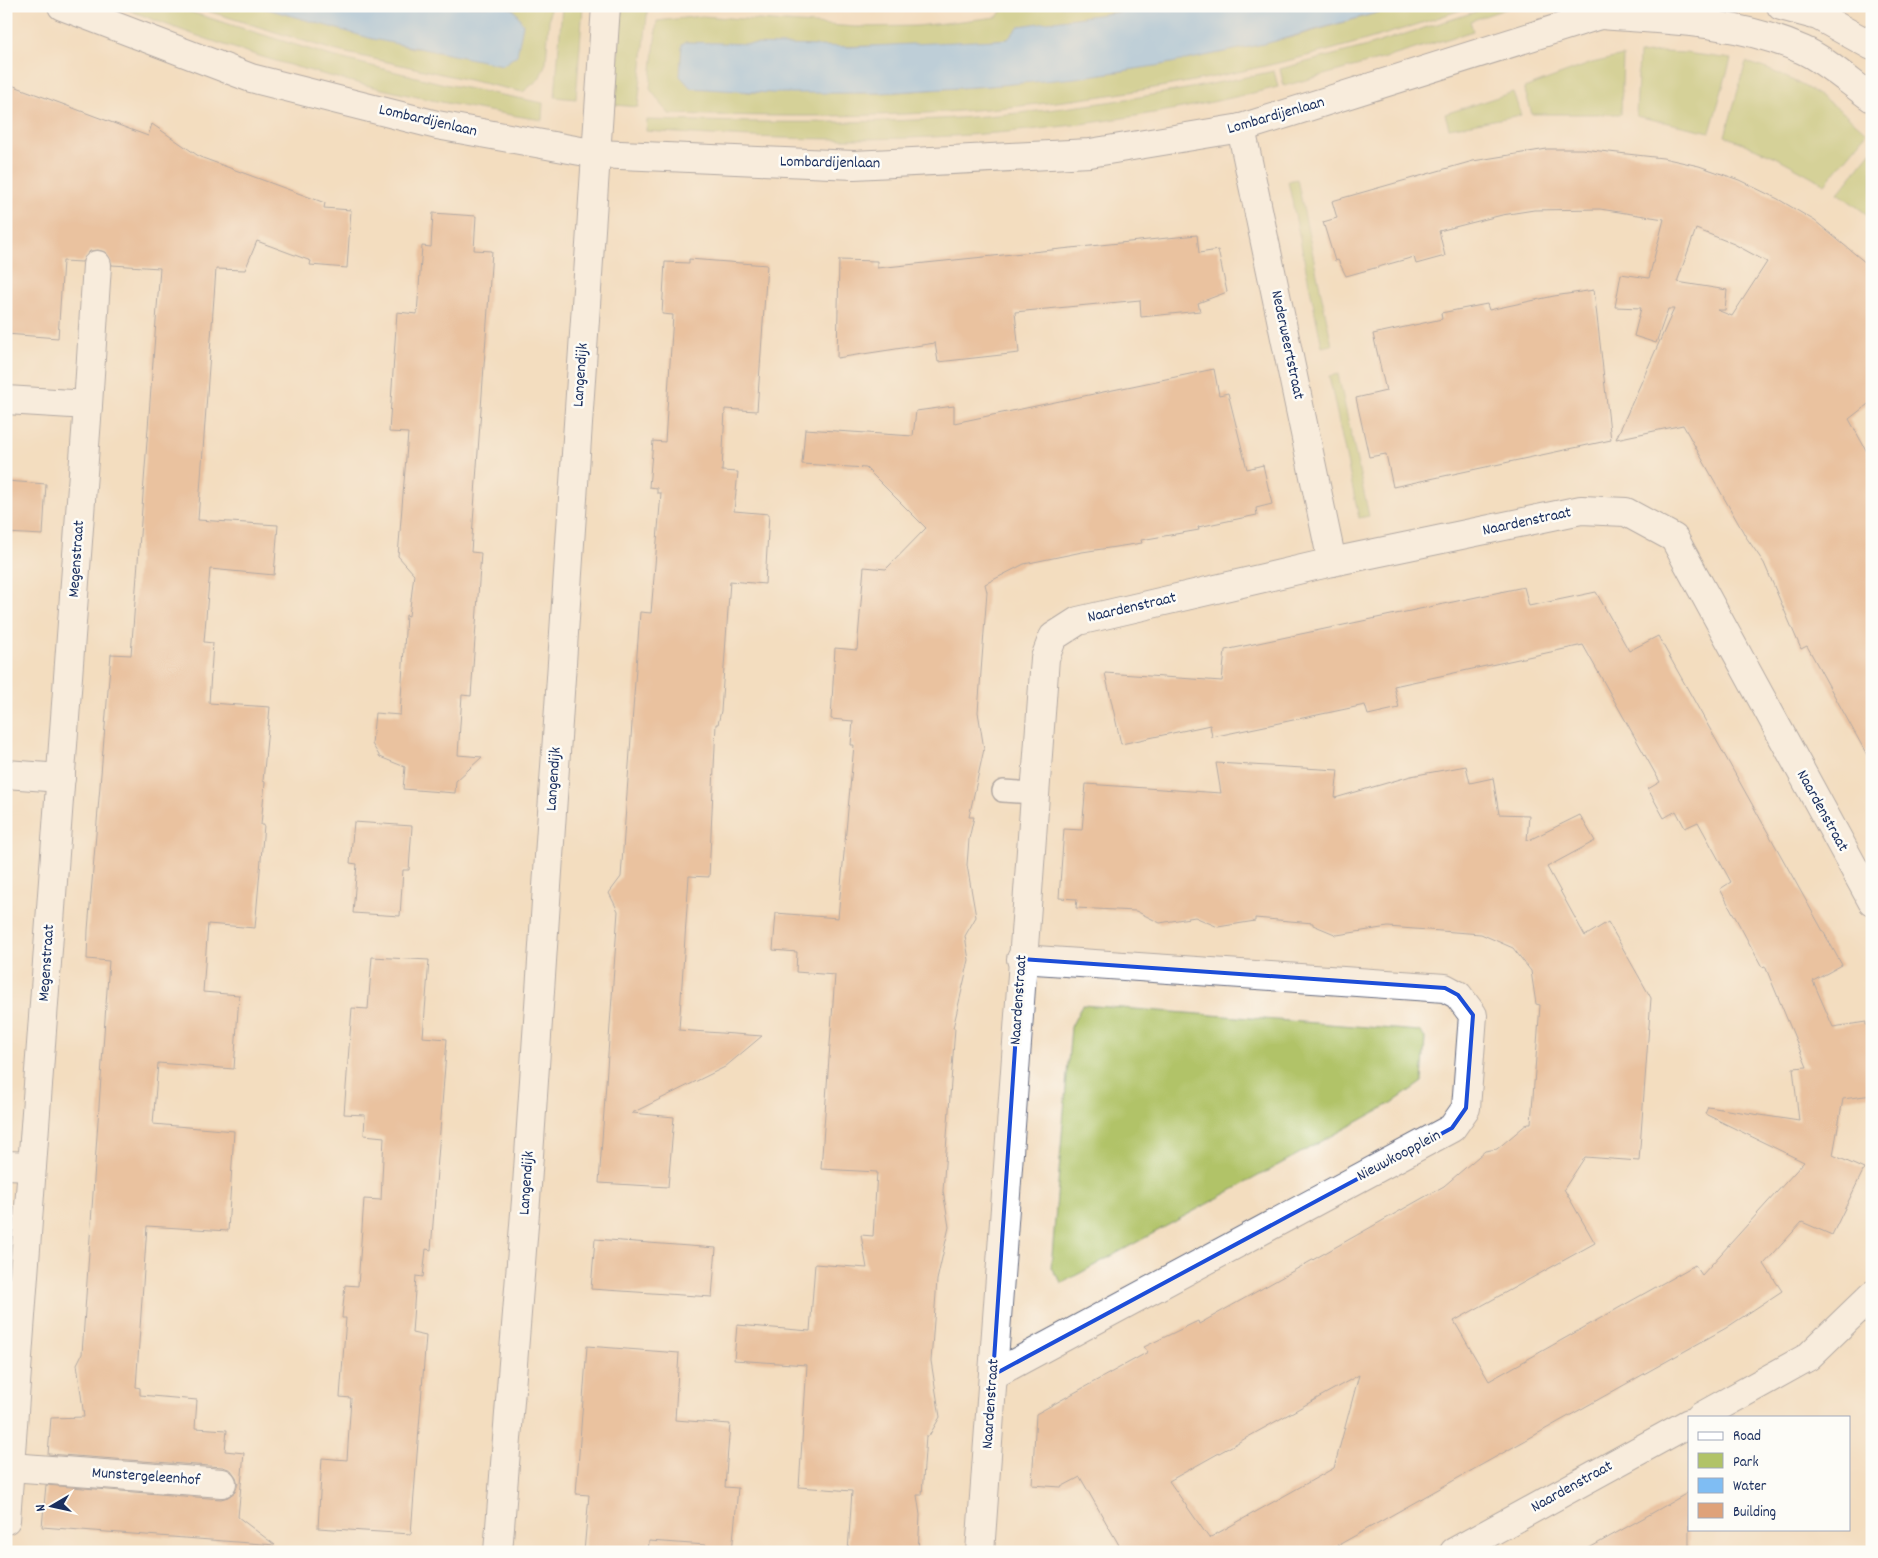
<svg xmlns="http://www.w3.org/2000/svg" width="1878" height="1558" viewBox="0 0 1878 1558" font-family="Dekko,sans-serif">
<rect width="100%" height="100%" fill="#fdfcf7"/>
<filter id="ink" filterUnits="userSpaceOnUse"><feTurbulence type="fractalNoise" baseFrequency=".02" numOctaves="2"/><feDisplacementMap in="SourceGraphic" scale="10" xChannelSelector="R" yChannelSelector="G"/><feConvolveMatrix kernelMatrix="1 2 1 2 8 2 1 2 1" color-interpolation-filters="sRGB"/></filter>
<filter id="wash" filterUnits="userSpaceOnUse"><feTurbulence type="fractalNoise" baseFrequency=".0096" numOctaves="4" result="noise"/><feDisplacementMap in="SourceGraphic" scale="20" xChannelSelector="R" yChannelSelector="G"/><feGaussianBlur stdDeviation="1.12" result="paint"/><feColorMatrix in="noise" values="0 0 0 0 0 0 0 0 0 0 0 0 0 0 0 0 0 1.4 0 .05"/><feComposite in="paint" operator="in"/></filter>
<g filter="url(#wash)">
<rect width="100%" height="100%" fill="#f3ddbf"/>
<g fill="#b1c367" stroke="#667962">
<path d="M 119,6 L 171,6 L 331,56 L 445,84 L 543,103 L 542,120 C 400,98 252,61 119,6 Z"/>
<path d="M 192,6 L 257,6 L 412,48 L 516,51 L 521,28 L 514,9 L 510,6 L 550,6 L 546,63 L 539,79 L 523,92 L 333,50 Z"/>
<path d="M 562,6 L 583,6 L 576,99 L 555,97 Z"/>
<path d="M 622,6 L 648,6 L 638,107 L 615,105 Z"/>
<path d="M 1005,6 L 1160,6 L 1066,21 L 1008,39 L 996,40 C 892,48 789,49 685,42 L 682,72 L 746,92 L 880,93 L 989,86 L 1118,72 L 1202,56 L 1289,38 L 1401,6 L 1472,6 C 1323,59 1167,92 1009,107 C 896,118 782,117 669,114 L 650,89 L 657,21 L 702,16 L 856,27 L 917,26 L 997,17 Z"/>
<path d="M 1494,6 L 1514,6 L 1470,21 L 1473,31 L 1389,57 L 1284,86 L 1280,69 L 1364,47 Z"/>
<path d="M 1662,52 L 1685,53 L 1731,59 L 1710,132 L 1636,116 L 1639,54 Z"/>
<path d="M 1623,56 L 1621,114 L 1532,114 L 1524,88 L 1592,63 Z"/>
<path d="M 1746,62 C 1793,76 1832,100 1867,133 L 1825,184 L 1776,157 L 1725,136 Z"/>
<path d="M 1274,71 L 1278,87 C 1157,117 1032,134 907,138 C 820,141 733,137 646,131 L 647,120 C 736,122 826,124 915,120 C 1036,116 1156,97 1274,71 Z"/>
<path d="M 1513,92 L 1521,115 L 1449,128 L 1445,114 Z"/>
<path d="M 1872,151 L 1872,218 L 1838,193 Z"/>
<path d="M 1297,179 L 1332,345 L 1322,347 L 1288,181 Z"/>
<path d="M 1338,374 L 1369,516 L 1359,518 L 1329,376 Z"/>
<path d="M 1082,1005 L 1419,1031 L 1425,1038 L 1422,1082 L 1392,1103 L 1062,1283 L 1051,1268 L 1071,1027 Z"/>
</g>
<g fill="#7fbdf3" stroke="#4d76a8">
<path d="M 257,6 L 501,6 L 514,9 L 523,24 L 517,55 L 503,65 L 373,39 Z"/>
<path d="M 1160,6 L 1401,6 L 1268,43 L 1161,65 L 1075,78 L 989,86 L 880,93 L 772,93 L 691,88 L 680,76 L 682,44 L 685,42 L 851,47 L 996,40 L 1008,39 L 1019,26 Z"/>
</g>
<g id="blocks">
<g fill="#dfa279" fill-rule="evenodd">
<path d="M 6,83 L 148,136 L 152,124 L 200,157 L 325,203 L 324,208 L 351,210 L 347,268 L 310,265 L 311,261 L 257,241 L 245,270 L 216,269 L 198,520 L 278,525 L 274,575 L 210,569 L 204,642 L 213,643 L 209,703 L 270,707 L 263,781 L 265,782 L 261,825 L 264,825 L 255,928 L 208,924 L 203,992 L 239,995 L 234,1069 L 158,1063 L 153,1124 L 234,1131 L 228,1231 L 147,1226 L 136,1387 L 140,1388 L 140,1395 L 197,1400 L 195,1428 L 227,1430 L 225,1451 L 244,1453 L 238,1517 L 275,1545 L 42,1527 L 46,1485 L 221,1499 L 228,1497 L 235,1492 L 238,1484 L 236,1477 L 231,1470 L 223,1467 L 48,1454 L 51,1418 L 84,1417 L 77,1364 L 82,1354 L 109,961 L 87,959 L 88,930 L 111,654 L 131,655 L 160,268 L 112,265 L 106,252 L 98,250 L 90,251 L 82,262 L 63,261 L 58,338 L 6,334 Z"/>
<path d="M 1547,149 L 1582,149 L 1663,158 L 1699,166 L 1739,180 L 1778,199 L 1815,221 L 1872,268 L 1872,401 L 1849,419 L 1872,461 L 1872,764 L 1807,646 L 1801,649 L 1764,563 L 1746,537 L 1683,425 L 1616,439 L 1674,309 L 1668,309 L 1656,343 L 1634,336 L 1641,308 L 1615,307 L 1621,274 L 1649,278 L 1664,219 L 1600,209 L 1534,210 L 1502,215 L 1439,231 L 1445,256 L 1416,264 L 1414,257 L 1346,276 L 1338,260 L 1335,261 L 1323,222 L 1337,218 L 1332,201 L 1473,161 ZM 1696,229 L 1734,244 L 1767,262 L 1732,316 L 1717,310 L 1725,310 L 1727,290 L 1677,282 Z"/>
<path d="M 433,213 L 476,216 L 474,250 L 492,251 L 471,552 L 481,553 L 471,696 L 462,695 L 458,755 L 482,757 L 456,781 L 455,793 L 403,789 L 405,767 L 380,757 L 372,744 L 375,713 L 400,715 L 406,615 L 409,616 L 414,574 L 398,556 L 408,433 L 389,432 L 397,312 L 417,314 L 422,246 L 431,247 Z"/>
<path d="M 1197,235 L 1199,253 L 1218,250 L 1227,292 L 1198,303 L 1200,311 L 1141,317 L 1140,300 L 1015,312 L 1019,353 L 938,362 L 935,343 L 837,358 L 839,260 L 877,261 L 877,268 Z"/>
<path d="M 689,259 L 767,265 L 757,411 L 725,409 L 722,471 L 738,472 L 734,511 L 769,514 L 765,584 L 730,581 L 721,711 L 718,724 L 716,724 L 709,877 L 689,876 L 679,1030 L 762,1036 L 725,1067 L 632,1113 L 674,1117 L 668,1187 L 599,1183 L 618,911 L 609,893 L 621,877 L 640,612 L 651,613 L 661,493 L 657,493 L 657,488 L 649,487 L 653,441 L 665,442 L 673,315 L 662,314 L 665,262 L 689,263 Z"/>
<path d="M 1594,290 L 1611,440 L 1393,487 L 1386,454 L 1369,457 L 1356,398 L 1386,391 L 1373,334 L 1442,319 L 1441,313 L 1487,304 L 1489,310 L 1554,296 Z"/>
<path d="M 1214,369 L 1219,395 L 1228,393 L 1247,469 L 1263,465 L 1272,504 L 1256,508 L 1257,515 L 1198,527 L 1199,530 L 1141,540 L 1142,543 L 1082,552 L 1024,564 L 985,584 L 987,592 L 978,712 L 984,749 L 969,817 L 974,817 L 969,839 L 967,865 L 976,917 L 965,936 L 969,960 L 953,1028 L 955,1028 L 943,1191 L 949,1227 L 937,1280 L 931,1361 L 940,1417 L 929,1436 L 926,1436 L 922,1495 L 917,1495 L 920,1515 L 918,1552 L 848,1552 L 852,1491 L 799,1487 L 807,1365 L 734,1360 L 737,1325 L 810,1331 L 815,1264 L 867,1268 L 861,1235 L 873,1236 L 877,1172 L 821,1169 L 835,975 L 796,972 L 797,952 L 773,950 L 776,913 L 838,918 L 854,745 L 851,745 L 853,721 L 831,719 L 835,648 L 857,650 L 864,567 L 886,569 L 926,528 L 866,468 L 802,464 L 805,429 L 913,436 L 916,411 L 954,406 L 954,423 Z"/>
<path d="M 6,481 L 46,484 L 43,535 L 6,533 Z"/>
<path d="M 1524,587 L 1529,606 L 1596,592 L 1629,651 L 1658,636 L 1842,965 L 1813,981 L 1833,1027 L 1866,1022 L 1866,1025 L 1872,1025 L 1872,1095 L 1843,1099 L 1833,1155 L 1864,1169 L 1832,1235 L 1802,1222 L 1764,1264 L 1782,1291 L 1726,1328 L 1326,1552 L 1123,1552 L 1080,1477 L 1061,1487 L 1032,1485 L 1036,1414 L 1148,1352 L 1144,1347 L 1198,1321 L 1199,1324 L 1444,1186 L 1485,1151 L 1497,1149 L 1528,1123 L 1531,1123 L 1540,1005 L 1536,1004 L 1531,971 L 1513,948 L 1481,934 L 1388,927 L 1337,935 L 1313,925 L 1313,923 L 1255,918 L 1255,921 L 1218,927 L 1195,917 L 1160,923 L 1136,911 L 1076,908 L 1077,899 L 1059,898 L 1064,829 L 1082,830 L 1086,784 L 1221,793 L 1216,763 L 1338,770 L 1335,798 L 1411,776 L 1466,766 L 1470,783 L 1493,778 L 1499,814 L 1529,815 L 1527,841 L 1580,815 L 1595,841 L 1547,867 L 1585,936 L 1608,922 L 1651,998 L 1639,1161 L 1585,1157 L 1564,1189 L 1595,1243 L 1454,1321 L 1489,1381 L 1695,1265 L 1702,1275 L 1804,1162 L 1705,1114 L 1708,1107 L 1799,1121 L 1793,1068 L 1807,1067 L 1765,966 L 1762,967 L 1720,889 L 1731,882 L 1698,822 L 1685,828 L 1676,811 L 1664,818 L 1648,789 L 1660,782 L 1583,645 L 1394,686 L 1399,708 L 1368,715 L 1365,705 L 1212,737 L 1210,725 L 1121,744 L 1105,673 L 1222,681 L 1225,650 ZM 1359,1375 L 1334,1468 L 1209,1538 L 1169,1481 Z"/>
<path d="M 354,822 L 412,826 L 409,870 L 403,870 L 400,916 L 353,913 L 357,864 L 350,863 Z"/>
<path d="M 372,957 L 429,960 L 423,1037 L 447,1039 L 431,1250 L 426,1249 L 423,1277 L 416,1276 L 412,1333 L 426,1336 L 411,1534 L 318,1528 L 322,1458 L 347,1460 L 351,1398 L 340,1397 L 346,1318 L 342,1318 L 345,1285 L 358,1286 L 364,1199 L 381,1200 L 384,1137 L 364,1135 L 365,1115 L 344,1114 L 352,1008 L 368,1009 Z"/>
<path d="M 595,1239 L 716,1248 L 712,1297 L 591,1289 Z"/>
<path d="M 587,1346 L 679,1353 L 675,1420 L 730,1424 L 725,1487 L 738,1488 L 732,1552 L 713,1552 L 706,1545 L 649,1541 L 648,1552 L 584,1552 L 589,1495 L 576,1494 Z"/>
<path d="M 1689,1492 L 1689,1552 L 1582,1552 L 1654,1512 Z"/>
</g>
</g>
</g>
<g filter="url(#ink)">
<use href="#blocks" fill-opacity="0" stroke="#676c80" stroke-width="1"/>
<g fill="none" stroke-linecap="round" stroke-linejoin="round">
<g stroke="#676c80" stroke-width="24">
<path id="service" d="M 1003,791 L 1034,793"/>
</g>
<g stroke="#676c80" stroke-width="30">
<g id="minor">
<path d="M 62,6 L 251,78 L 437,125 L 597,154 L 854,165 L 1090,153 L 1241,128 L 1600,15"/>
<path d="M 1618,6 L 1600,15 C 1669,20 1738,21 1803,50 C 1824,59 1852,84 1872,98"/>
<path d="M 1781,6 L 1818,16 L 1872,46"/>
<path d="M 1241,128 L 1332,562"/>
<path d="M 6,400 L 88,405 L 6,1520"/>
<path d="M 88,405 L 97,265"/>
<path d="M 6,774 L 61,778"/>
<path d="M 6,1165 L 32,1166"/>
<path d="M 993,1375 L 1452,1128 L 1466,1108 L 1473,1015 L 1458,995 L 1445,988 L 1021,959"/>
<path d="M 1700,1417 L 1808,1357 L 1872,1295"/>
<path d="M 11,1467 L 222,1483"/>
<path d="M 498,1552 L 526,1200 L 606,6"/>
<path d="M 980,1552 L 1045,658 L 1053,637 L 1078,621 L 1332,562 L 1581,510 L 1626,512 L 1674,538 L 1872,901"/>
<path d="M 1454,1552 L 1689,1423"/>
</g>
</g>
<use href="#service" stroke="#fff" stroke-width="21"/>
<use href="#minor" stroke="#fff" stroke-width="28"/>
</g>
</g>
<path d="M0 0H1878V1558H0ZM 1021,959 L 1445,988 L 1458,995 L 1473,1015 L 1466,1108 L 1452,1128 L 993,1375 Z" fill="#f3ddbf" fill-opacity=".55" fill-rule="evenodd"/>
<path fill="none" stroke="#1d4ed8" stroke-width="4" stroke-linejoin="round" d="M 1021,959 L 1445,988 L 1458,995 L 1473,1015 L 1466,1108 L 1452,1128 L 993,1375 Z"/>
<g text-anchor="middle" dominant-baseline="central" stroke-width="5" stroke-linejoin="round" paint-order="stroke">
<g font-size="16" fill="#1b2f5e" stroke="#fdfcf7">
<text transform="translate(1276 116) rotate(-16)">Lombardijenlaan</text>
<text transform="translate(428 121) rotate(13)">Lombardijenlaan</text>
<text transform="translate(830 163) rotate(1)">Lombardijenlaan</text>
<text transform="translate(1287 345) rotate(78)">Nederweertstraat</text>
<text transform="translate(581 375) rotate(-86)">Langendijk</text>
<text transform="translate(1527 522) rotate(-12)">Naardenstraat</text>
<text transform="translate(77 559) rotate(-86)">Megenstraat</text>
<text transform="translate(1132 608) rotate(-13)">Naardenstraat</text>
<text transform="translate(554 779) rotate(-86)">Langendijk</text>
<text transform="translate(1822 811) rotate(61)">Naardenstraat</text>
<text transform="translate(47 963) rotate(-86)">Megenstraat</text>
<text transform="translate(1019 1000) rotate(-86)">Naardenstraat</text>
<text transform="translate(1399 1156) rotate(-28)">Nieuwkoopplein</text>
<text transform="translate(527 1183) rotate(-86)">Langendijk</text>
<text transform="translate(991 1404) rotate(-86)">Naardenstraat</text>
<text transform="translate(146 1477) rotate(4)">Munstergeleenhof</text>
<text transform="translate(1572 1487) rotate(-29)">Naardenstraat</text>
</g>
</g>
<rect width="1878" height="1558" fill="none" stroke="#fdfcf7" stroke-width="25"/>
<rect x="1688" y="1416" width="162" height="115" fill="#fdfcf7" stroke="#a3aaba"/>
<rect x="1698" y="1432" width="25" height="8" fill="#ffffff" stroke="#a3aaba"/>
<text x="1733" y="1440" font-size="15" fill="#1b2f5e">Road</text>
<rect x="1698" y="1453" width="25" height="15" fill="#b1c367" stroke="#a3aaba"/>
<text x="1733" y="1466" font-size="15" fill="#1b2f5e">Park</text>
<rect x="1698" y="1478" width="25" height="15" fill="#7fbdf3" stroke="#a3aaba"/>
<text x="1733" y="1490" font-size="15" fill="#1b2f5e">Water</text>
<rect x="1698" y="1503" width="25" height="15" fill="#dfa279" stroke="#a3aaba"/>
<text x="1733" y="1516" font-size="15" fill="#1b2f5e">Building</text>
<g transform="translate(52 1506) rotate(261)" stroke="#fdfcf7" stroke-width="4" paint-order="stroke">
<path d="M0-4L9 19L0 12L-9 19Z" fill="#1b2f5e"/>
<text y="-8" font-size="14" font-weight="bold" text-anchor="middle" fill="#1b2f5e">N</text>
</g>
</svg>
